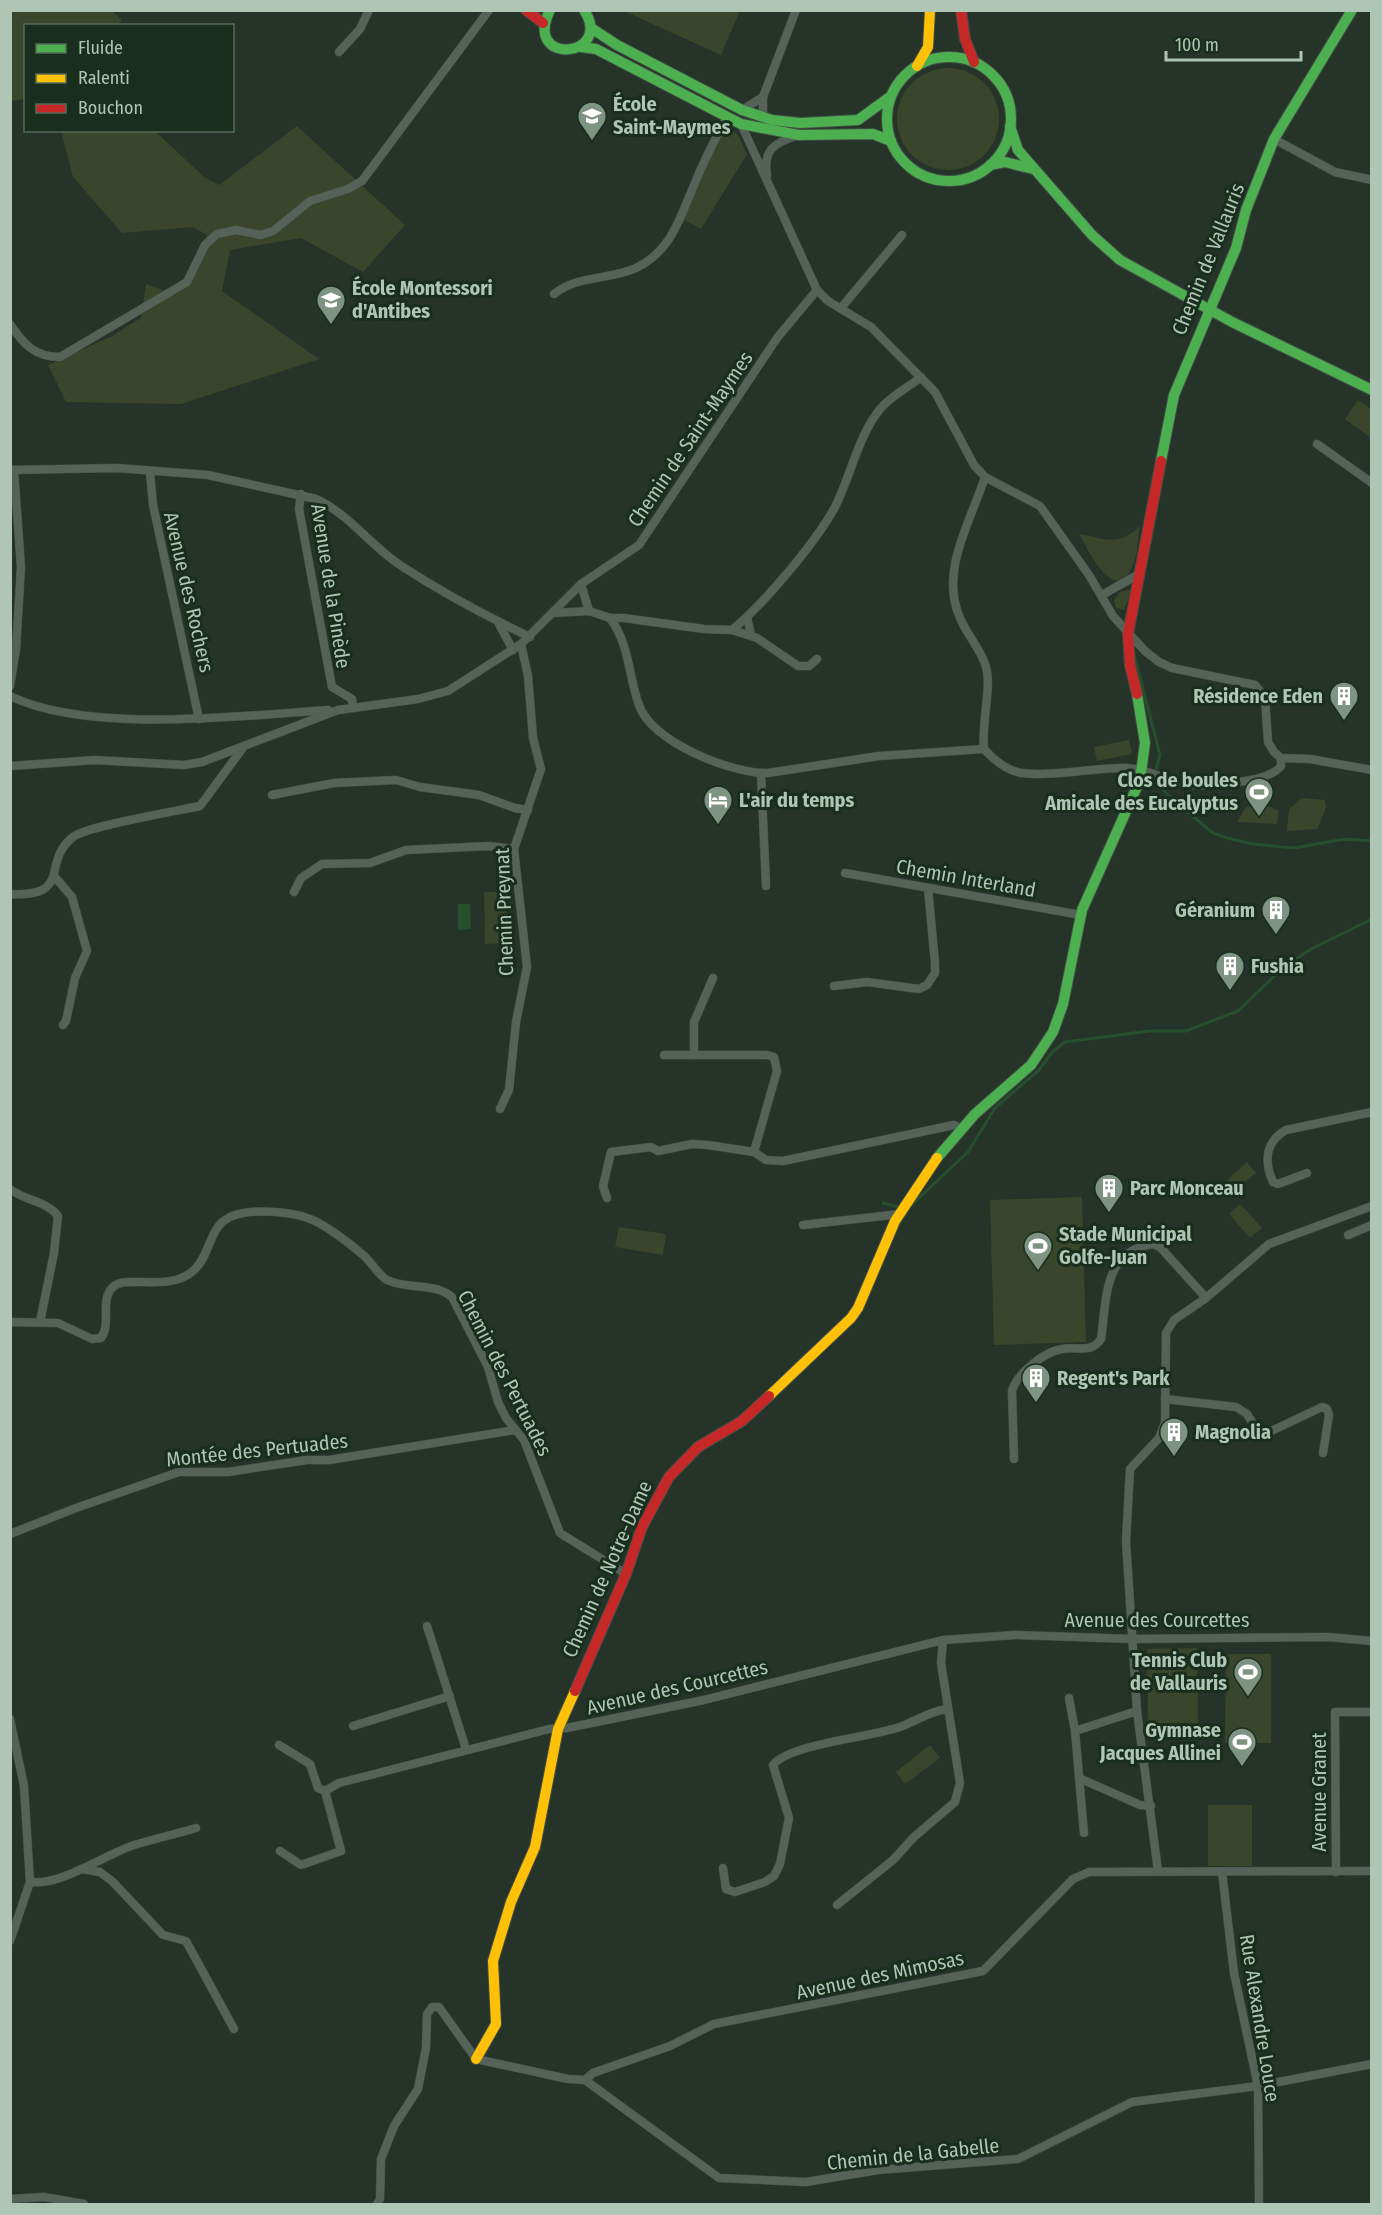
<svg xmlns="http://www.w3.org/2000/svg" width="1382" height="2215" viewBox="0 0 1382 2215" font-family="'Fira Sans Condensed',sans-serif">
<rect width="100%" height="100%" fill="#253328"/>
<g fill="#39462c">
<path d="M 10,11 L 112,11 L 122,20 L 117,25 L 26,26 L 25,99 L 11,101 Z"/>
<path d="M 624,11 L 740,11 L 721,55 Z"/>
<circle cx="948" cy="119" r="51"/>
<path d="M 725,125 L 738,135 L 747,154 L 701,229 L 684,220 L 707,161 Z"/>
<path d="M 297,126 L 405,225 L 363,272 L 301,238 L 230,250 L 222,291 L 319,359 L 181,404 L 66,402 L 48,365 L 112,336 L 141,318 L 146,284 L 176,295 L 207,235 L 193,227 L 122,233 L 73,177 L 61,131 L 155,131 L 204,177 L 219,185 Z"/>
<path d="M 1358,400 L 1371,409 L 1371,438 L 1345,419 Z"/>
<path d="M 1140,526 C 1137,539 1139,549 1134,562 C 1117,610 1089,552 1079,534 C 1105,538 1117,548 1140,526 Z"/>
<path d="M 1133,589 L 1124,610 L 1116,608 L 1114,600 L 1120,592 Z"/>
<path d="M 1129,740 L 1132,754 L 1097,761 L 1094,747 Z"/>
<path d="M 1302,798 L 1325,800 L 1326,808 L 1317,829 L 1287,831 L 1289,809 Z"/>
<path d="M 1266,805 L 1279,811 L 1277,824 L 1237,822 L 1246,807 Z"/>
<path d="M 484,892 L 506,892 L 508,943 L 485,944 Z"/>
<path d="M 1247,1162 L 1256,1173 L 1232,1194 L 1223,1184 Z"/>
<path d="M 1082,1197 L 1086,1342 L 994,1345 L 990,1200 Z"/>
<path d="M 1240,1204 L 1262,1228 L 1250,1238 L 1229,1214 Z"/>
<path d="M 619,1227 L 666,1234 L 663,1255 L 615,1247 Z"/>
<path d="M 1197,1648 L 1198,1728 L 1148,1728 L 1147,1649 Z"/>
<path d="M 1226,1654 L 1271,1654 L 1271,1743 L 1225,1743 Z"/>
<path d="M 930,1745 L 940,1758 L 905,1784 L 896,1772 Z"/>
<rect x="1208" y="1805" width="44" height="61"/>
</g>
<path fill="#264f2e" d="M 458,904 L 470,904 L 471,929 L 458,930 Z"/>
<g fill="none" stroke-linecap="round" stroke-linejoin="round">
<g stroke="#264f2e" stroke-width="3">
<path d="M 1135,657 L 1160,755 L 1153,780 L 1174,801 L 1213,833 L 1227,838 L 1253,844 L 1294,848 L 1345,839 L 1372,841"/>
<path d="M 883,1203 L 899,1207"/>
<path d="M 906,1210 L 968,1152 L 995,1108 L 1039,1070 L 1052,1052 L 1065,1042 L 1149,1031 L 1186,1031 L 1238,1011 L 1285,966 L 1313,948 L 1372,919"/>
</g>
<g stroke="#434e46" stroke-width="9">
<g id="street">
<path d="M 339,52 L 360,29 L 369,10"/>
<path d="M 742,110 L 763,97"/>
<path d="M 763,118 L 763,97 L 796,10"/>
<path d="M 741,124 L 817,290 L 828,301 L 871,327 L 935,392 L 974,465 L 985,477 L 1040,506 L 1089,575 L 1113,616 L 1145,651 L 1159,662 L 1172,668 L 1255,685 L 1265,697 L 1268,742 L 1274,752 L 1281,758 L 1310,759 L 1372,770"/>
<path d="M 1274,139 L 1335,172 L 1372,180"/>
<path d="M 767,175 C 763,150 774,143 796,136"/>
<path d="M 554,294 C 577,275 610,280 636,268 C 673,250 680,216 695,183 C 704,160 716,138 727,116"/>
<path d="M 841,308 L 902,235"/>
<path d="M 10,324 C 23,344 35,357 60,357 L 187,282 L 205,245 L 217,234 L 236,230 L 261,235 L 273,231 L 310,201 L 348,189 L 362,181 L 489,10"/>
<path d="M 1317,444 L 1372,483"/>
<path d="M 10,470 L 117,468 L 208,475 L 316,499 C 349,514 370,545 400,565 C 441,592 486,616 530,637"/>
<path d="M 150,472 L 153,505 L 199,719"/>
<path d="M 301,494 L 299,509 L 332,687 L 352,699 L 353,708"/>
<path d="M 581,584 L 589,611"/>
<path d="M 1102,595 L 1139,574"/>
<path d="M 553,613 L 589,611 L 610,618 L 624,618 L 704,629 L 732,630 L 757,638 L 798,666 L 809,666 L 817,659"/>
<path d="M 747,617 L 751,635"/>
<path d="M 610,618 C 630,645 628,675 639,705 C 651,742 732,774 768,773 L 879,756 L 984,749 C 994,760 1007,771 1022,773 C 1056,777 1093,767 1127,768 C 1148,769 1165,780 1185,784 C 1205,787 1269,783 1281,766 L 1281,758"/>
<path d="M 498,622 L 513,650"/>
<path d="M 732,630 C 763,605 816,542 835,507 C 851,476 858,435 881,408 C 891,396 909,387 921,377"/>
<path d="M 10,686 L 16,649 L 21,567 L 14,470"/>
<path d="M 10,696 C 88,734 240,716 328,710"/>
<path d="M 984,749 C 981,724 992,687 986,667 C 981,649 967,635 960,618 C 939,571 971,521 985,477"/>
<path d="M 10,766 L 95,760 L 184,765 L 202,762 L 338,710 L 418,699 L 448,691 L 521,644 L 581,584 L 639,545 L 777,338 L 817,290"/>
<path d="M 761,773 L 766,886"/>
<path d="M 272,795 L 334,783 L 396,780 L 420,787 L 479,795 L 515,808 L 528,810"/>
<path d="M 845,873 L 1081,915"/>
<path d="M 55,877 L 72,897 L 87,951 L 75,978 L 66,1021 L 63,1025"/>
<path d="M 294,892 L 301,878 L 322,864 L 370,863 L 406,850 L 489,846 L 514,849"/>
<path d="M 10,894 C 74,897 40,863 73,837 C 87,826 177,811 200,806 L 242,749"/>
<path d="M 834,986 L 867,982 L 919,989 L 927,985 L 935,973 L 935,963 L 928,888"/>
<path d="M 664,1055 L 767,1055 L 774,1057 L 777,1071 L 754,1152"/>
<path d="M 694,1055 L 694,1022 L 713,978"/>
<path d="M 500,1109 L 509,1090 L 516,1022 L 527,967 L 514,849 L 541,769 L 533,738 L 528,676 L 521,644"/>
<path d="M 1307,1173 L 1278,1184 L 1273,1182 C 1264,1162 1265,1142 1286,1130 L 1372,1112"/>
<path d="M 10,1189 C 25,1201 47,1201 58,1216 L 54,1253 L 40,1322"/>
<path d="M 607,1198 L 603,1186 L 611,1152 L 651,1147 L 658,1151 L 692,1144 L 708,1145 L 754,1152 L 766,1160 L 783,1161 L 954,1125 L 961,1129"/>
<path d="M 803,1225 L 900,1214"/>
<path d="M 1348,1235 L 1372,1225"/>
<path d="M 10,1322 L 58,1323 L 92,1339 L 101,1338 C 112,1323 99,1300 113,1287 C 126,1274 170,1293 194,1270 C 209,1257 209,1231 225,1220 C 245,1206 296,1211 317,1222 C 332,1230 349,1243 362,1254 C 371,1261 378,1275 387,1280 C 408,1290 434,1282 452,1297 L 488,1367 L 498,1402 L 506,1418 L 524,1440 L 560,1533 L 626,1574"/>
<path d="M 1165,1399 L 1236,1407 L 1247,1414 L 1259,1433 L 1265,1434 L 1322,1407 L 1327,1409 L 1329,1415 L 1323,1453"/>
<path d="M 1014,1459 L 1012,1391 C 1017,1373 1044,1352 1062,1349 C 1078,1346 1091,1354 1101,1339 C 1107,1298 1103,1250 1154,1244 L 1161,1248 L 1206,1298"/>
<path d="M 10,1534 L 76,1508 L 179,1472 L 228,1472 L 307,1460 L 329,1460 L 515,1430"/>
<path d="M 427,1626 L 466,1749"/>
<path d="M 1069,1698 L 1075,1731 L 1084,1833"/>
<path d="M 10,1719 L 24,1786 L 30,1882 L 10,1941"/>
<path d="M 353,1726 L 450,1696"/>
<path d="M 1075,1731 L 1137,1711"/>
<path d="M 279,1745 L 310,1764 L 318,1788 L 325,1791"/>
<path d="M 1079,1778 L 1140,1805 L 1151,1806"/>
<path d="M 280,1851 L 301,1865 L 341,1851 L 325,1791 L 339,1783 L 549,1729 L 567,1728 L 704,1700 L 943,1640 L 1015,1635 L 1133,1639 L 1328,1637 L 1372,1641"/>
<path d="M 723,1868 L 726,1889 L 735,1892 L 765,1882 L 774,1876 L 780,1864 L 789,1818 L 773,1765 C 789,1744 871,1737 900,1727 C 916,1721 930,1711 947,1709"/>
<path d="M 82,1869 L 100,1872 L 112,1881 L 163,1935 L 186,1941 L 234,2029"/>
<path d="M 1158,1871 L 1137,1711 L 1126,1541 L 1130,1469 L 1159,1438 L 1165,1423 L 1166,1333 L 1174,1320 L 1206,1298 L 1269,1244 L 1372,1206"/>
<path d="M 1222,1872 L 1234,1973 L 1258,2086 L 1259,2204"/>
<path d="M 1336,1872 L 1335,1712 L 1372,1712"/>
<path d="M 30,1882 C 61,1886 104,1855 134,1845 C 154,1839 176,1834 196,1828"/>
<path d="M 837,1905 L 893,1860 L 914,1837 L 955,1802 L 960,1783 L 941,1663 L 943,1640"/>
<path d="M 585,2080 L 593,2073 L 670,2046 L 714,2024 L 983,1971 L 1073,1879 L 1089,1872 L 1372,1871"/>
<path d="M 10,2199 L 44,2197 L 84,2204"/>
<path d="M 377,2204 L 380,2199 L 381,2159 L 394,2126 L 418,2089 L 426,2048 L 427,2014 L 432,2007 L 439,2007 L 476,2059 L 568,2079 L 585,2080 L 719,2178 L 806,2182 L 878,2170 L 1018,2159 L 1132,2102 L 1258,2086 L 1372,2064"/>
</g>
</g>
<g stroke="#434e46" stroke-width="12">
<g id="fast">
<path d="M 550,10 C 522,67 615,58 584,10"/>
<path d="M 591,28 L 617,45 L 742,110 L 772,120 L 800,123 L 858,120 L 891,96"/>
<path d="M 581,47 L 596,49 L 741,124 L 799,135 L 873,134 L 891,141"/>
<circle cx="949" cy="119" r="62"/>
<path d="M 1010,126 L 1018,150 L 1092,235 L 1120,260 L 1232,322 L 1372,390"/>
<path d="M 990,165 L 1005,162 L 1033,169"/>
<path d="M 1161,461 L 1174,395 L 1236,248 L 1246,210 L 1274,139 L 1352,10"/>
<path d="M 937,1158 L 975,1114 L 1031,1065 L 1053,1032 L 1063,1004 L 1082,910 L 1140,780 L 1145,743 L 1137,694"/>
</g>
</g>
<g stroke="#434e46" stroke-width="12">
<g id="slow">
<path d="M 917,66 L 928,47 L 930,10"/>
<path d="M 769,1396 L 851,1318 L 858,1308 L 895,1221 L 937,1158"/>
<path d="M 476,2059 L 496,2024 L 493,1961 L 511,1902 L 535,1847 L 558,1729 L 575,1691"/>
</g>
</g>
<g stroke="#434e46" stroke-width="12">
<g id="jam">
<path d="M 526,10 L 543,23"/>
<path d="M 961,10 L 965,39 L 974,62"/>
<path d="M 1137,694 L 1130,665 L 1128,634 L 1161,461"/>
<path d="M 575,1691 L 626,1574 L 642,1527 L 669,1477 L 698,1447 L 742,1421 L 769,1396"/>
</g>
</g>
<use href="#street" stroke="#556258" stroke-width="8"/>
<use href="#fast" stroke="#4caf50" stroke-width="10"/>
<use href="#slow" stroke="#ffc107" stroke-width="10"/>
<use href="#jam" stroke="#c62828" stroke-width="10"/>
</g>
<defs>
<g id="school-pin" transform="scale(1.5)"><path d="M0 17L-7.5 6A9.5 9.5 0 1 1 7.5 6Z" fill="#7e9382" stroke="#192e1d"/><path d="M0-5L7-2L0 1L-7-2ZM-4 1L0 2.5L4 1V4Q0 6-4 4Z" fill="#fff"/></g>
<g id="building-pin" transform="scale(1.5)"><path d="M0 17L-7.5 6A9.5 9.5 0 1 1 7.5 6Z" fill="#7e9382" stroke="#192e1d"/><path d="M-4-6H4V6H1V3H-1V6H-4ZM-2.5-4.3h1.7v1.8h-1.7ZM.8-4.3h1.7v1.8H.8ZM-2.5-1h1.7V.8h-1.7ZM.8-1h1.7V.8H.8Z" fill="#fff"/></g>
<g id="stadium-pin" transform="scale(1.5)"><path d="M0 17L-7.5 6A9.5 9.5 0 1 1 7.5 6Z" fill="#7e9382" stroke="#192e1d"/><path d="M0-5a6.5 5 0 1 0 0 10a6.5 5 0 1 0 0-10ZM-3.5-1.8h7v3.6h-7Z" fill="#fff"/></g>
<g id="hotel-pin" transform="scale(1.5)"><path d="M0 17L-7.5 6A9.5 9.5 0 1 1 7.5 6Z" fill="#7e9382" stroke="#192e1d"/><path d="M-6-4.5h1.5V1H6V5H4.5V3h-9V5H-6ZM-4 0a1.8 1.8 0 1 1 3.6 0ZM.5 0V-2.5h3Q6-2.5 6 0Z" fill="#fff"/></g>
</defs>
<g fill-rule="evenodd">
<use href="#school-pin" x="592" y="116"/>
<use href="#school-pin" x="331" y="300"/>
<use href="#building-pin" x="1344" y="696"/>
<use href="#stadium-pin" x="1259" y="792"/>
<use href="#hotel-pin" x="718" y="800"/>
<use href="#building-pin" x="1276" y="910"/>
<use href="#building-pin" x="1230" y="966"/>
<use href="#building-pin" x="1109" y="1188"/>
<use href="#stadium-pin" x="1038" y="1246"/>
<use href="#building-pin" x="1036" y="1378"/>
<use href="#building-pin" x="1174" y="1432"/>
<use href="#stadium-pin" x="1248" y="1672"/>
<use href="#stadium-pin" x="1242" y="1742"/>
</g>
<g text-anchor="middle" dominant-baseline="central" stroke-width="6" stroke-linejoin="round" paint-order="stroke">
<g font-size="20" font-weight="bold" fill="#aec6b3" stroke="#192e1d" text-anchor="start">
<text x="613" y="104">École<tspan x="613" dy="23">Saint-Maymes</tspan></text>
<text x="352" y="288">École Montessori<tspan x="352" dy="23">d'Antibes</tspan></text>
<text x="1323" y="696" text-anchor="end">Résidence Eden</text>
<text x="1238" y="780" text-anchor="end">Clos de boules<tspan x="1238" dy="23">Amicale des Eucalyptus</tspan></text>
<text x="739" y="800">L'air du temps</text>
<text x="1255" y="910" text-anchor="end">Géranium</text>
<text x="1251" y="966">Fushia</text>
<text x="1130" y="1188">Parc Monceau</text>
<text x="1059" y="1234">Stade Municipal<tspan x="1059" dy="23">Golfe-Juan</tspan></text>
<text x="1057" y="1378">Regent's Park</text>
<text x="1195" y="1432">Magnolia</text>
<text x="1227" y="1660" text-anchor="end">Tennis Club<tspan x="1227" dy="23">de Vallauris</tspan></text>
<text x="1221" y="1730" text-anchor="end">Gymnase<tspan x="1221" dy="23">Jacques Allinei</tspan></text>
</g>
<g font-size="20" fill="#aec6b3" stroke="#192e1d">
<text transform="translate(1208 259) rotate(-68)">Chemin de Vallauris</text>
<text transform="translate(690 439) rotate(-56)">Chemin de Saint-Maymes</text>
<text transform="translate(331 586) rotate(81)">Avenue de la Pinède</text>
<text transform="translate(189 592) rotate(77)">Avenue des Rochers</text>
<text transform="translate(966 878) rotate(10)">Chemin Interland</text>
<text transform="translate(504 912) rotate(-92)">Chemin Preynat</text>
<text transform="translate(505 1373) rotate(63)">Chemin des Pertuades</text>
<text transform="translate(257 1450) rotate(-6)">Montée des Pertuades</text>
<text transform="translate(607 1569) rotate(-66)">Chemin de Notre-Dame</text>
<text x="1157" y="1620">Avenue des Courcettes</text>
<text transform="translate(677 1687) rotate(-13)">Avenue des Courcettes</text>
<text transform="translate(1319 1792) rotate(-90)">Avenue Granet</text>
<text transform="translate(880 1975) rotate(-12)">Avenue des Mimosas</text>
<text transform="translate(1260 2018) rotate(81)">Rue Alexandre Louce</text>
<text transform="translate(913 2154) rotate(-6)">Chemin de la Gabelle</text>
</g>
</g>
<rect width="1382" height="2215" fill="none" stroke="#aec6b3" stroke-width="24"/>
<rect x="24" y="24" width="210" height="108" fill="#192e1d" stroke="#556b59" stroke-width="1.5"/>
<rect x="36" y="44" width="30" height="9" fill="#4caf50" stroke="#556b59" stroke-width="1.5"/>
<text x="78" y="54" font-size="18" fill="#aec6b3">Fluide</text>
<rect x="36" y="74" width="30" height="9" fill="#ffc107" stroke="#556b59" stroke-width="1.5"/>
<text x="78" y="84" font-size="18" fill="#aec6b3">Ralenti</text>
<rect x="36" y="104" width="30" height="9" fill="#c62828" stroke="#556b59" stroke-width="1.5"/>
<text x="78" y="114" font-size="18" fill="#aec6b3">Bouchon</text>
<path d="M1166 51v9h135v-9" fill="none" stroke="#aec6b3" stroke-width="3"/>
<text x="1175" y="51" font-size="18" fill="#aec6b3" stroke="#192e1d" stroke-width="4.5" paint-order="stroke">100 m</text>
</svg>
